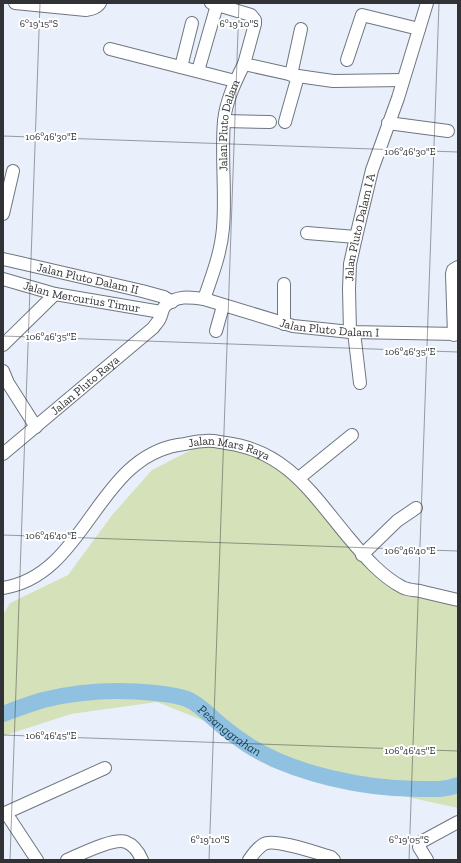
<svg xmlns="http://www.w3.org/2000/svg" width="461" height="863" viewBox="0 0 461 863" font-family="'Zilla Slab',serif">
<rect width="100%" height="100%" fill="#e9f0fb"/>
<path fill="#d5e1b8" d="M 199,446 L 244,449 L 288,471 L 405,596 L 458,602 L 458,808 L 270,767 L 207,722 L 157,702 L 71,714 L 3,736 L 3,615 L 10,603 L 68,575 L 113,514 L 152,470 Z"/>
<g fill="none" stroke-linecap="round" stroke-linejoin="round">
<path stroke="#90c1e0" stroke-width="16" id="s1" d="M 3,714 C 16,709 30,704 43,700 C 80,691 117,689 155,693 C 165,694 177,695 187,699 C 197,703 206,712 214,719 C 225,729 236,737 248,745 C 293,774 365,789 419,789 C 433,789 445,790 458,785"/>
<g stroke="#6f767f" stroke-width="14">
<g id="minor">
<path d="M 15,3 L 86,10 C 91,9 97,8 100,3"/>
<path d="M 211,3 L 251,15 L 255,20 L 255,24 L 244,64"/>
<path d="M 110,49 L 235,81"/>
<path d="M 347,60 L 362,15 L 419,29"/>
<path d="M 181,67 L 192,23"/>
<path d="M 198,71 L 217,5"/>
<path d="M 291,75 L 301,29"/>
<path d="M 224,121 L 270,122"/>
<path d="M 285,122 L 298,76"/>
<path d="M 388,123 L 448,131"/>
<path d="M 3,214 L 13,171"/>
<path d="M 307,233 L 356,237"/>
<path id="s2" d="M 3,259 L 142,291 L 164,297 L 172,302"/>
<path id="s3" d="M 3,279 L 55,294 L 161,312"/>
<path id="s4" d="M 204,299 C 212,276 221,253 223,228 C 226,193 221,157 224,121 C 226,101 235,82 244,64 L 298,76 L 333,81 L 403,80"/>
<path d="M 284,324 L 284,284"/>
<path d="M 216,331 L 223,306"/>
<path id="s5" d="M 350,332 L 349,289 L 350,264 L 356,237 L 372,170 L 398,98 L 427,3"/>
<path d="M 354,332 L 360,383"/>
<path d="M 454,335 L 452,274 L 453,270 L 458,267"/>
<path d="M 3,345 L 55,294"/>
<path d="M 3,371 L 8,383 L 36,427"/>
<path id="s6" d="M 3,454 L 153,328 C 155,325 159,321 160,318 C 162,314 162,309 165,306 C 176,295 190,297 204,299 L 293,326 L 350,332 L 458,334"/>
<path d="M 299,478 L 352,435"/>
<path d="M 362,555 L 397,521 L 416,508"/>
<path id="s7" d="M 3,588 C 86,575 96,459 178,445 C 187,444 196,441 205,441 C 212,440 219,442 226,443 C 287,451 312,494 349,538 C 364,556 381,576 402,587 C 407,590 414,590 420,591 C 432,594 445,597 458,600"/>
<path d="M 6,813 L 37,860"/>
<path d="M 3,814 L 105,768"/>
<path d="M 67,860 C 79,855 114,837 126,842 C 134,845 139,853 142,860"/>
<path d="M 249,860 C 253,854 257,848 264,844 C 274,838 317,853 331,857 L 334,860"/>
<path d="M 427,860 L 419,847 L 421,842 L 458,822"/>
</g>
</g>
<use href="#minor" stroke="#fff" stroke-width="12"/>
</g>
<path fill="none" stroke="#303236" stroke-width="1" stroke-opacity="0.45" d="M 3,136 L 458,152M 3,336 L 458,352M 3,535 L 458,551M 3,735 L 458,751M 10,860 L 40,3M 209,860 L 239,3M 409,860 L 439,3"/>
<g text-anchor="middle" dominant-baseline="central" stroke-width="4" stroke-linejoin="round" paint-order="stroke">
<g font-size="12" fill="#303236" stroke="#fff">
<text stroke="none"><textPath href="#s4" startOffset="177">Jalan Pluto Dalam</textPath></text>
<text stroke="none"><textPath href="#s5" startOffset="106">Jalan Pluto Dalam I A</textPath></text>
<text stroke="none"><textPath href="#s2" startOffset="87">Jalan Pluto Dalam II</textPath></text>
<text stroke="none"><textPath href="#s3" startOffset="81">Jalan Mercurius Timur</textPath></text>
<text stroke="none"><textPath href="#s6" startOffset="392">Jalan Pluto Dalam I</textPath></text>
<text stroke="none"><textPath href="#s6" startOffset="107">Jalan Pluto Raya</textPath></text>
<text stroke="none"><textPath href="#s7" startOffset="285">Jalan Mars Raya</textPath></text>
</g>
<g font-size="13" font-style="italic" fill="#153c52" stroke="#fff">
<text stroke="none"><textPath href="#s1" startOffset="241">Pesanggrahan</textPath></text>
</g>
</g>
<g font-size="10" text-anchor="middle" fill="#303236" stroke="#fff" stroke-width="4" stroke-linejoin="round" paint-order="stroke">
<text x="39" y="27">6°19'15"S</text>
<text x="239" y="27">6°19'10"S</text>
<text x="51" y="140">106°46'30"E</text>
<text x="410" y="155">106°46'30"E</text>
<text x="51" y="340">106°46'35"E</text>
<text x="410" y="355">106°46'35"E</text>
<text x="51" y="539">106°46'40"E</text>
<text x="410" y="554">106°46'40"E</text>
<text x="51" y="739">106°46'45"E</text>
<text x="410" y="754">106°46'45"E</text>
<text x="210" y="843">6°19'10"S</text>
<text x="409" y="843">6°19'05"S</text>
</g>
<rect width="461" height="863" fill="none" stroke="#303236" stroke-width="8"/>
</svg>
